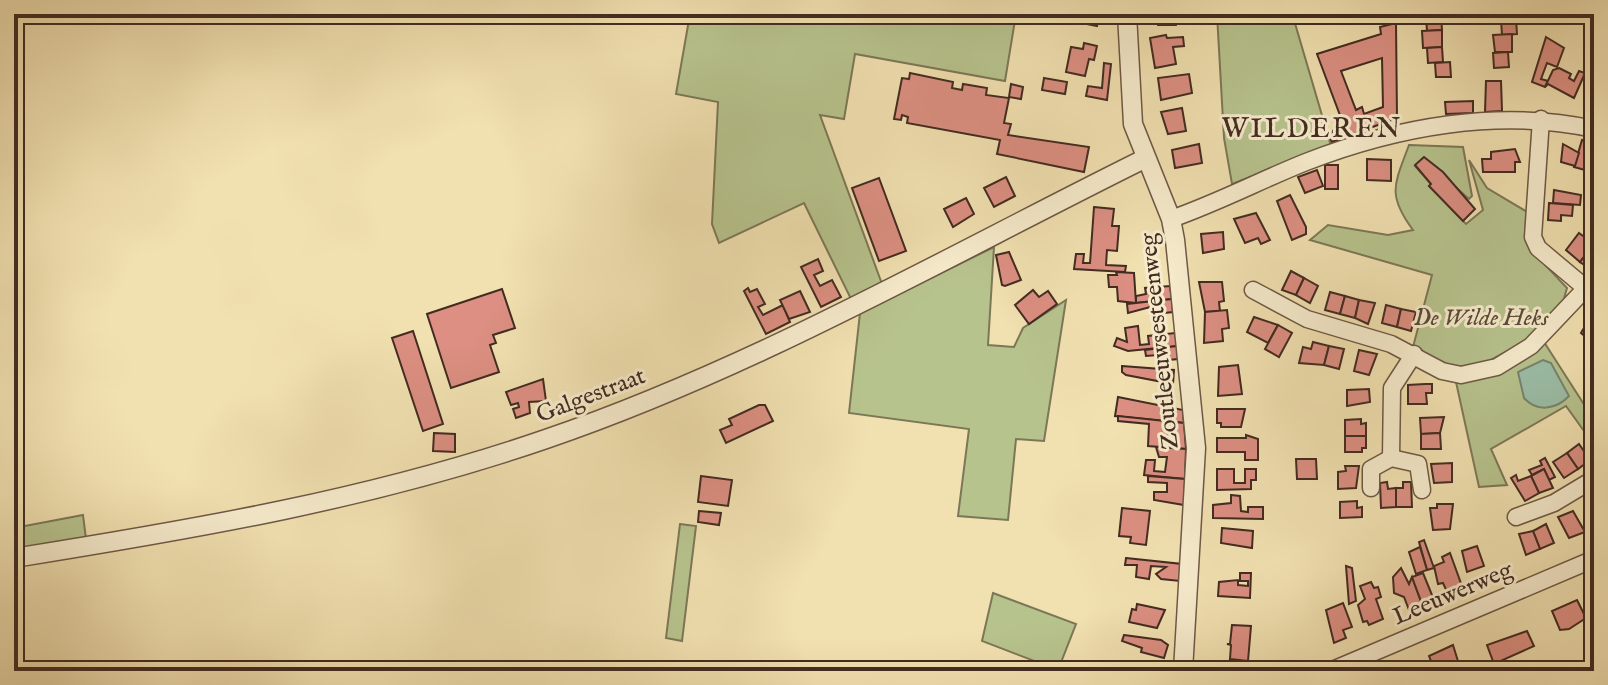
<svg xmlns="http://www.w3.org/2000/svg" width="1608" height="685" viewBox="0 0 1608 685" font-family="'IM FELL English',serif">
<rect width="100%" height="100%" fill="#f1e0b0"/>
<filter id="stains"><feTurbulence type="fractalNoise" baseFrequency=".0025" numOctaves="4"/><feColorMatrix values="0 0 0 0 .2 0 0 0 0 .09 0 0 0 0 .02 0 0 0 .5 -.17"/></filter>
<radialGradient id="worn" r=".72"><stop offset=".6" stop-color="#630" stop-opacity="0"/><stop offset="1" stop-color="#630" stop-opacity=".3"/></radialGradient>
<g fill="#b7c38d" stroke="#7c7757" stroke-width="2">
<path d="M 690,14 L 1016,14 L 1005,81 L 855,54 L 844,119 L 820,115 L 882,284 L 851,299 L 804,203 L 719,243 L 712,224 L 718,102 L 676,94 Z"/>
<path d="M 1217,14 L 1302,14 L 1294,20 L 1331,146 L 1232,184 L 1224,138 Z"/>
<path d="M 1409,145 L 1463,147 L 1472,196 L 1469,199 L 1423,158 L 1415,166 L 1431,184 L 1429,186 L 1466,224 L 1483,210 L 1469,160 L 1487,188 L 1529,213 L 1533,252 L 1567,288 L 1563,302 L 1526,341 L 1478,367 L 1447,368 L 1413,347 L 1432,275 L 1310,240 L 1328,225 L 1388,235 L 1413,230 C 1387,195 1394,185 1409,145 Z"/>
<path d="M 994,247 L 988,345 L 1014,347 L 1023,328 L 1066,300 L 1044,441 L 1016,439 L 1008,520 L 958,516 L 969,429 L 849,413 L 860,313 Z"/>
<path d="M 1544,342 L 1594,420 L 1594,445 L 1566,406 L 1491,449 L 1507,485 L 1479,487 L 1456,382 Z"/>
<path d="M 83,515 L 86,539 L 14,550 L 14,528 Z"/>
<path d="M 680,524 L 696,526 L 682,641 L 666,638 Z"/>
<path d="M 993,593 L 1076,624 L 1058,670 L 982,641 Z"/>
</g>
<path fill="#9bbea7" stroke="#778371" stroke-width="2" d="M 1543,360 L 1551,363 L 1569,396 C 1557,409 1537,413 1524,398 L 1518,372 Z"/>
<g fill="#dc8f82" stroke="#422b21" stroke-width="2" fill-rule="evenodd">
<path d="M 1074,14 L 1100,14 L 1097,26 L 1072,21 Z"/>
<path d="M 1150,14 L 1178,14 L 1178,21 L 1176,25 L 1158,25 L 1157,18 L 1151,18 Z"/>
<path d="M 1441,14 L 1442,30 L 1427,31 L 1426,16 Z"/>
<path d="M 1516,19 L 1517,34 L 1502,35 L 1501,20 Z"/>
<path d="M 1396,23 L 1397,118 L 1332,142 L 1329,136 L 1336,127 L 1334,121 L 1341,118 L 1317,54 L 1381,34 L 1380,27 ZM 1382,58 L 1383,107 L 1364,114 L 1362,107 L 1356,110 L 1341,71 Z"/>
<path d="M 1442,30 L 1442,47 L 1423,48 L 1422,31 Z"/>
<path d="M 1512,34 L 1512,52 L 1495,52 L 1493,35 Z"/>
<path d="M 1166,35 L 1167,38 L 1183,37 L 1184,46 L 1173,47 L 1176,64 L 1155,68 L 1150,38 Z"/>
<path d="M 1546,37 L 1564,48 L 1557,67 L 1547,63 L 1541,79 L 1548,81 L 1545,87 L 1532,82 Z"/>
<path d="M 1084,43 L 1097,46 L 1094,60 L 1089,59 L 1085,76 L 1066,72 L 1071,47 L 1083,49 Z"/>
<path d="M 1442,47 L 1443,62 L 1428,63 L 1427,48 Z"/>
<path d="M 1508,52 L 1509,67 L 1494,68 L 1493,53 Z"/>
<path d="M 1450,62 L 1451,77 L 1436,77 L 1435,63 Z"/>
<path d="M 1104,63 L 1111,64 L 1107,100 L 1086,96 L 1088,86 L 1102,88 Z"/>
<path d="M 1559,68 L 1571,74 L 1569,78 L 1574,81 L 1579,71 L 1585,73 L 1574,98 L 1548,84 L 1545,87 L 1553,70 Z"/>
<path d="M 910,73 L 953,82 L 952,88 L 962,90 L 963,84 L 987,88 L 986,95 L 1009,98 L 1004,123 L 1011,124 L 1008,135 L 1089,147 L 1084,172 L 997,154 L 1000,140 L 907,123 L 908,117 L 902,115 L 901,120 L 894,119 L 902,78 L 909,79 Z"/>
<path d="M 1189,74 L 1192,93 L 1161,100 L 1158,78 Z"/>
<path d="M 1044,78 L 1067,82 L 1065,94 L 1042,90 Z"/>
<path d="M 1486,81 L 1501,81 L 1502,111 L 1485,112 Z"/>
<path d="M 1011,84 L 1023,87 L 1021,99 L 1009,97 Z"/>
<path d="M 1473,101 L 1473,113 L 1446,114 L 1445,102 Z"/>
<path d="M 1182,108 L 1186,131 L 1168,134 L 1161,112 Z"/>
<path d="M 1582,140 L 1592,143 L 1585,170 L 1574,167 Z"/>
<path d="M 1199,144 L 1202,163 L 1175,168 L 1172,150 Z"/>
<path d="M 1563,144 L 1579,153 L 1575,166 L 1561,162 Z"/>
<path d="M 1515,149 L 1520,162 L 1515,162 L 1515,172 L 1483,172 L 1482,159 L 1491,159 L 1491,152 Z"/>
<path d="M 1424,157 L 1443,172 L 1475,209 L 1463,221 L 1429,186 L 1431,184 L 1415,165 Z"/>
<path d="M 1367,159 L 1391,160 L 1391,181 L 1367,180 Z"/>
<path d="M 1338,165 L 1338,189 L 1325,189 L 1325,165 Z"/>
<path d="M 1317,170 L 1323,186 L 1305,193 L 1298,177 Z"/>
<path d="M 1006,177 L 1015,196 L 994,207 L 984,188 Z"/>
<path d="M 879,178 L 906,251 L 879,261 L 852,188 Z"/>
<path d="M 1554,190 L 1581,195 L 1580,205 L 1553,203 Z"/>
<path d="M 1290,195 L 1306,227 L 1306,234 L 1292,240 L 1277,201 Z"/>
<path d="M 966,198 L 974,214 L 953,227 L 944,209 Z"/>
<path d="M 1549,203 L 1573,205 L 1572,216 L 1561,215 L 1561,221 L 1548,220 Z"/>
<path d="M 1094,207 L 1114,209 L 1112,226 L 1119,226 L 1117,251 L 1107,250 L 1106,265 L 1126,266 L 1125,272 L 1074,269 L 1076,254 L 1084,254 L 1083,263 L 1090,263 Z"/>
<path d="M 1256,213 L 1270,240 L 1261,244 L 1258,238 L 1245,243 L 1234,219 Z"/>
<path d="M 1223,232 L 1224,249 L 1203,253 L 1201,234 Z"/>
<path d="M 1579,233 L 1594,244 L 1580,262 L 1566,250 Z"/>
<path d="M 1594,244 L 1594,264 L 1590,269 L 1580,262 Z"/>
<path d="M 1009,252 L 1021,280 L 1005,286 L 1002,285 L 996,255 Z"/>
<path d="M 818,259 L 823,271 L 814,275 L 820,286 L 832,280 L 841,297 L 821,307 L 801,267 Z"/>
<path d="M 1291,271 L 1304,278 L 1296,295 L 1282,290 Z"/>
<path d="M 1116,272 L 1134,273 L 1136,303 L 1118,301 L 1117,287 L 1109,287 L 1108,275 L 1117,275 Z"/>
<path d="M 1304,278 L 1318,286 L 1310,303 L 1296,295 Z"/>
<path d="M 1199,282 L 1222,282 L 1224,301 L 1219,302 L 1220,311 L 1205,312 Z"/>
<path d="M 1170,286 L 1172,299 L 1136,303 L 1136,296 L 1146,294 L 1145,288 Z"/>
<path d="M 748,288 L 750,292 L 757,289 L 765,304 L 758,307 L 763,315 L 783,305 L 790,322 L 766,334 L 744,291 Z"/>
<path d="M 502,289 L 515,328 L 493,335 L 496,343 L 490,345 L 499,372 L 451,388 L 427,314 Z"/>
<path d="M 1033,290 L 1039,297 L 1048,291 L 1057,304 L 1029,324 L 1015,305 Z"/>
<path d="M 800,291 L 810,312 L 789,319 L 780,300 Z"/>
<path d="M 1330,292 L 1345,296 L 1340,314 L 1325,310 Z"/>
<path d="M 1345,296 L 1359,300 L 1355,318 L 1340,314 Z"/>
<path d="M 1172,299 L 1173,312 L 1155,314 L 1154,306 L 1128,313 L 1127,304 Z"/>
<path d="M 1359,300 L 1375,303 L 1368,324 L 1355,318 Z"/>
<path d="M 1386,305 L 1401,309 L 1397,327 L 1382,323 Z"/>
<path d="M 1401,309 L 1416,312 L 1411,331 L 1397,327 Z"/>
<path d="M 1227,310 L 1229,328 L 1222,329 L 1223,341 L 1204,343 L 1205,312 Z"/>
<path d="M 1592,314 L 1594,315 L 1593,343 L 1581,333 Z"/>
<path d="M 1254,317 L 1278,325 L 1268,343 L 1247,332 Z"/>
<path d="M 1278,325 L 1292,333 L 1279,357 L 1265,349 Z"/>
<path d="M 1138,326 L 1140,345 L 1149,344 L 1148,336 L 1175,333 L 1177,346 L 1128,351 L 1114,346 L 1117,338 L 1127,342 L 1125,328 Z"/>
<path d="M 413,331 L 443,424 L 423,431 L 392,338 Z"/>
<path d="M 1313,342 L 1329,346 L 1324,365 L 1299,363 L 1303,347 L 1311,349 Z"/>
<path d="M 1177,346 L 1178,359 L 1159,361 L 1158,355 L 1146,356 L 1145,350 Z"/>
<path d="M 1329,346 L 1344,349 L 1339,369 L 1324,365 Z"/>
<path d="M 1359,350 L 1377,354 L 1369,375 L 1354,371 Z"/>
<path d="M 1238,365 L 1242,394 L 1218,396 L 1219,367 Z"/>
<path d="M 1122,366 L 1174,370 L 1173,384 L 1126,375 L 1122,372 Z"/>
<path d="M 543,379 L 546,401 L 529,402 L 530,413 L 516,418 L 513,409 L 519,407 L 518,403 L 511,405 L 506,392 Z"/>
<path d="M 1425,384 L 1432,384 L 1432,393 L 1426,393 L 1427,404 L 1408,404 L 1408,385 Z"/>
<path d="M 1369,389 L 1370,402 L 1347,406 L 1347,390 Z"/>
<path d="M 1118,397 L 1183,410 L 1184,423 L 1115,416 Z"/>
<path d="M 759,405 L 765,405 L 773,421 L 726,443 L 720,430 L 732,425 L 729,419 Z"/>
<path d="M 1217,409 L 1245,409 L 1241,427 L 1221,427 L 1221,423 L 1217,423 Z"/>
<path d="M 1118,416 L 1184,423 L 1186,449 L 1148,446 L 1149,424 L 1118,421 Z"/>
<path d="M 1444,417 L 1440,433 L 1421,434 L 1420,418 Z"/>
<path d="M 1361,419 L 1361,424 L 1366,423 L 1366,436 L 1345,436 L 1345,420 Z"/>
<path d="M 434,433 L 455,434 L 455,452 L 433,451 Z"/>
<path d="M 1440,433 L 1441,449 L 1421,449 L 1421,434 Z"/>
<path d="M 1246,435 L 1258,439 L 1258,460 L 1245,460 L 1245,452 L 1217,452 L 1217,438 L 1246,438 Z"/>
<path d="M 1345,436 L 1366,436 L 1366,448 L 1362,448 L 1362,452 L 1345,452 Z"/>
<path d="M 1579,444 L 1590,460 L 1578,469 L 1567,453 Z"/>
<path d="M 1156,447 L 1186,449 L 1185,479 L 1144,475 L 1146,460 L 1155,460 L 1154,471 L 1165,472 L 1167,457 L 1159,457 Z"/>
<path d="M 1567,453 L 1578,469 L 1564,478 L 1553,462 Z"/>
<path d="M 1545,458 L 1555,477 L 1549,480 L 1544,469 L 1532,475 L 1529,470 L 1542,465 L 1540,461 Z"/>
<path d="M 1296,459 L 1316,459 L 1317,479 L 1297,479 Z"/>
<path d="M 1452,463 L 1452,482 L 1434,483 L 1431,464 Z"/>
<path d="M 1345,466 L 1359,466 L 1356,488 L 1338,489 L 1338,472 L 1346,471 Z"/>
<path d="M 1217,469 L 1234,469 L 1234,483 L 1245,483 L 1245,469 L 1256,469 L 1256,480 L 1251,480 L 1251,489 L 1217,490 Z"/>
<path d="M 1544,469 L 1553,488 L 1539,493 L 1531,476 Z"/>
<path d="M 1516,475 L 1518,481 L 1531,476 L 1539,493 L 1525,501 L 1511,478 Z"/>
<path d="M 701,476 L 732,480 L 728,506 L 698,502 Z"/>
<path d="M 1148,476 L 1185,479 L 1184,505 L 1154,500 L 1154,492 L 1167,492 L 1167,483 L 1148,482 Z"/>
<path d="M 1387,482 L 1388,489 L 1396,488 L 1396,507 L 1381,508 L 1380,483 Z"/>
<path d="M 1403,482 L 1411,482 L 1412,507 L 1396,507 L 1396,488 L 1403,488 Z"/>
<path d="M 1231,495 L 1240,496 L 1241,511 L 1248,512 L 1248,507 L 1263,507 L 1263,519 L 1213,518 L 1213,505 L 1231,503 Z"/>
<path d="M 1357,501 L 1357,508 L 1362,507 L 1362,517 L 1340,518 L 1340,502 Z"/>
<path d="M 1437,504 L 1453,504 L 1450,529 L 1433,530 L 1430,508 L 1437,508 Z"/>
<path d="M 1122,508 L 1150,511 L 1146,545 L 1130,543 L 1131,537 L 1119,536 Z"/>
<path d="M 699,511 L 721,513 L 719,525 L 698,522 Z"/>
<path d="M 1573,511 L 1585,532 L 1569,538 L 1558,517 Z"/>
<path d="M 1546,524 L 1554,543 L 1540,549 L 1533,531 Z"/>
<path d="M 1222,528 L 1253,531 L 1252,548 L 1221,543 Z"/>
<path d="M 1533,531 L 1540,549 L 1526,555 L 1519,534 Z"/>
<path d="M 1424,540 L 1434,568 L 1427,570 L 1419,542 Z"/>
<path d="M 1477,546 L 1484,566 L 1467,572 L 1462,551 Z"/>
<path d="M 1420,547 L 1427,570 L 1416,574 L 1409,552 Z"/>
<path d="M 1450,553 L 1463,589 L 1448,594 L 1443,583 L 1438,584 L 1434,566 L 1444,562 L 1442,557 Z"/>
<path d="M 1126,558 L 1182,564 L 1180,581 L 1161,579 L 1156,574 L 1166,567 L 1151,566 L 1149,579 L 1136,577 L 1137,565 L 1125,565 Z"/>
<path d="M 1346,566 L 1352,568 L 1356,601 L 1349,604 Z"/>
<path d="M 1401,568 L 1409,584 L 1412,577 L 1422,604 L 1409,610 L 1404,597 L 1394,593 L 1393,577 Z"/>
<path d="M 1240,573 L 1251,573 L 1250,598 L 1218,596 L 1219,582 L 1238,580 L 1238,585 L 1248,586 L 1248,581 L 1240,581 Z"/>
<path d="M 1423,573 L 1434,600 L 1422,604 L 1412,577 Z"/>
<path d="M 1371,582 L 1374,588 L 1378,587 L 1381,597 L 1376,599 L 1383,619 L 1369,625 L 1367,621 L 1363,622 L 1358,605 L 1365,599 L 1360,586 Z"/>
<path d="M 1577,600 L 1586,618 L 1569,629 L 1560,630 L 1552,611 Z"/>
<path d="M 1343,603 L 1352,627 L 1343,630 L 1346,638 L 1334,643 L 1326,610 Z"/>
<path d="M 1137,604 L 1165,610 L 1157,628 L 1129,622 L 1132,609 L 1136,610 Z"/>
<path d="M 1232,625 L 1251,626 L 1248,661 L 1230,659 L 1231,645 L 1227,644 L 1230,644 Z"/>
<path d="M 1527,631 L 1534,646 L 1494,664 L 1487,645 Z"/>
<path d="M 1124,635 L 1161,640 L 1168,645 L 1164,658 L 1141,652 L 1142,648 L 1122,641 Z"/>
<path d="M 1453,645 L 1461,671 L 1435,671 L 1429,656 Z"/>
</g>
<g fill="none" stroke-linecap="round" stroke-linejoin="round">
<g stroke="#6e5845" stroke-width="19">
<g id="minor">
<path d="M 1541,119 L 1533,237 L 1538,248 L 1594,295"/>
<path d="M 1171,219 C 1217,203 1261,180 1306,162 C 1396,127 1499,108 1594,129"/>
<path d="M 1253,290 L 1307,319 L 1391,344 L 1442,371 L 1461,375 L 1497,367 L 1531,346 L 1586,288"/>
<path d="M 1391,458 L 1392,388 L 1414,354"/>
<path d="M 1371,488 L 1371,469 L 1391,458 L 1418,464 L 1422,490"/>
<path d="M 1516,517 L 1554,503 L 1594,479"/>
<path d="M 1330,671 L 1594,559"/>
</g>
</g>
<g stroke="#6e5845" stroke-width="21">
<g id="tertiary">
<path d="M 1127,14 L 1133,124 L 1171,219 L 1175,240 L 1196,448 L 1183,671"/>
<path d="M 14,558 C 195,529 372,499 546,439 C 754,368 948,256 1144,159"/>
</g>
</g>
<use href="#minor" stroke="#f6ebcc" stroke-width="16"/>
<use href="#tertiary" stroke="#f6ebcc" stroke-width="18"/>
</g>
<g text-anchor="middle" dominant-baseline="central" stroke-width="6" stroke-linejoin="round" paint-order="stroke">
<g font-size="24" font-style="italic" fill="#594937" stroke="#f6ebcc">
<text x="1481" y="318">De Wilde Heks</text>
</g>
<g font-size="24" fill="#422b21" stroke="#f6ebcc">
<text transform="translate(1160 341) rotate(-96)">Zoutleeuwsesteenweg</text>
<text transform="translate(591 396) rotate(-21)">Galgestraat</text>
<text transform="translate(1453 594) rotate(-23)">Leeuwerweg</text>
</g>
<g font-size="28" letter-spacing="2" fill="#422b21" stroke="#f6ebcc">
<text x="1312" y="129">WILDEREN</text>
</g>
</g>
<rect width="1608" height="685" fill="none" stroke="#f1e0b0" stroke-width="48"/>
<rect x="16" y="16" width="1576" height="653" fill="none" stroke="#422b21" stroke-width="4"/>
<rect x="24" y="24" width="1560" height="637" fill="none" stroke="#422b21" stroke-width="2"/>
<rect width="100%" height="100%" filter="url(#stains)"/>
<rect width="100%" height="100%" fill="url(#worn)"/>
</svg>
